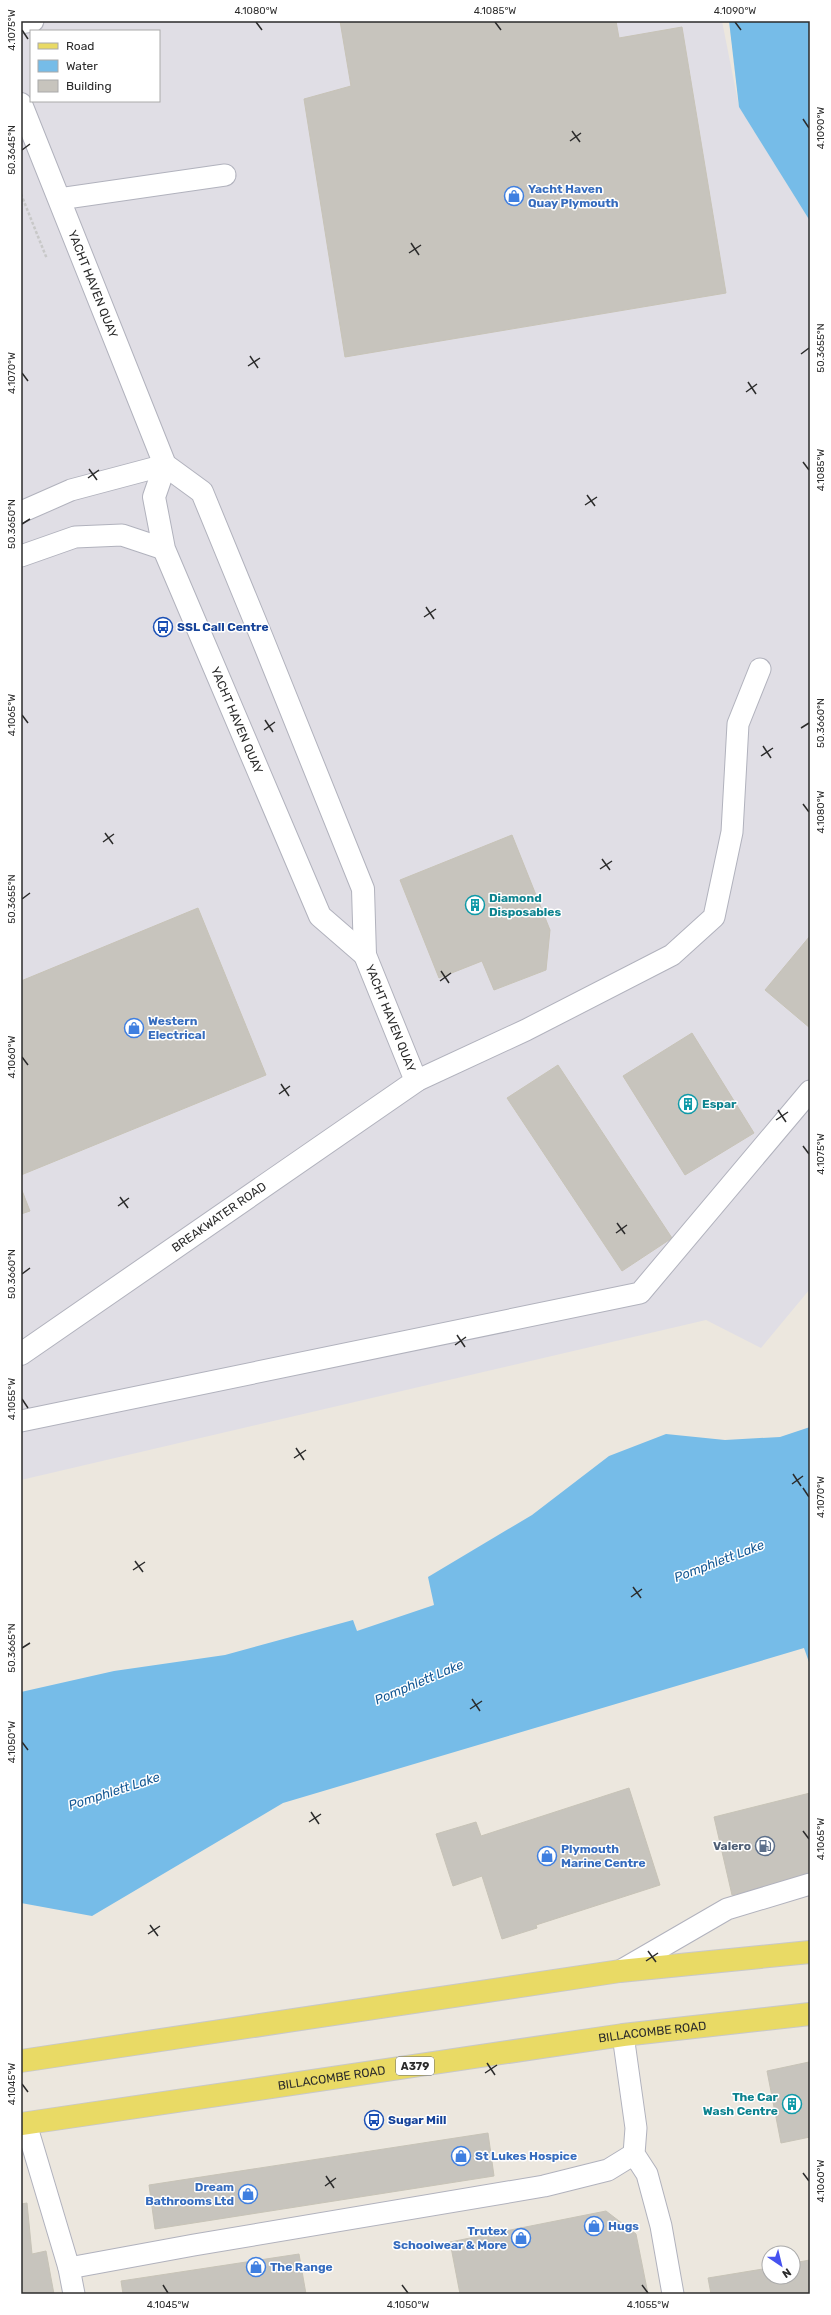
<svg xmlns="http://www.w3.org/2000/svg" width="831" height="2315" viewBox="0 0 831 2315" font-family="Rubik,sans-serif">
<rect width="100%" height="100%" fill="#ece7de"/>
<path fill="#e0dee5" fill-rule="evenodd" d="M 21,21 L 722,21 L 739,107 L 810,221 L 810,1289 L 761,1348 L 706,1320 L 21,1480 ZM 31,31 L 159,31 L 159,101 L 31,101 Z"/>
<g fill="#76bce8">
<path d="M 729,21 L 810,21 L 810,221 L 739,107 Z"/>
<path d="M 810,1427 L 810,1665 L 804,1648 L 283,1803 L 92,1916 L 21,1903 L 21,1692 L 114,1671 L 225,1655 L 353,1620 L 357,1631 L 434,1605 L 428,1577 L 532,1515 L 609,1456 L 666,1434 L 725,1440 L 780,1437 Z"/>
</g>
<g fill="#c7c4bd" stroke="#c7c3b7">
<path d="M 340,21 L 616,21 L 619,38 L 682,27 L 726,293 L 345,357 L 304,99 L 351,86 Z"/>
<path d="M 512,835 L 550,930 L 546,970 L 494,990 L 482,961 L 439,978 L 400,880 Z"/>
<path d="M 198,908 L 266,1075 L 21,1175 L 21,981 Z"/>
<path d="M 810,936 L 810,1028 L 765,990 Z"/>
<path d="M 692,1033 L 754,1133 L 685,1175 L 623,1076 Z"/>
<path d="M 558,1065 L 672,1238 L 622,1271 L 507,1098 Z"/>
<path d="M 21,1188 L 30,1211 L 21,1214 Z"/>
<path d="M 629,1788 L 660,1885 L 536,1925 L 537,1928 L 502,1939 L 482,1876 L 453,1886 L 436,1834 L 476,1822 L 481,1836 Z"/>
<path d="M 810,1793 L 810,1876 L 732,1895 L 714,1817 Z"/>
<path d="M 809,2062 L 810,2137 L 781,2143 L 767,2071 Z"/>
<path d="M 488,2133 L 494,2176 L 155,2229 L 149,2185 Z"/>
<path d="M 27,2203 L 32,2254 L 46,2251 L 54,2294 L 21,2294 L 21,2204 Z"/>
<path d="M 606,2211 L 636,2234 L 648,2294 L 460,2294 L 450,2242 Z"/>
<path d="M 299,2254 L 306,2294 L 123,2294 L 121,2281 Z"/>
<path d="M 810,2260 L 810,2294 L 711,2294 L 708,2278 L 769,2268 L 769,2277 L 793,2277 L 793,2263 Z"/>
</g>
<g fill="none" stroke-linecap="round" stroke-linejoin="round">
<g stroke="#b1b2bd" stroke-width="23">
<g id="lane">
<path d="M 21,23 L 33,21"/>
<path d="M 59,199 L 225,175"/>
<path d="M 21,512 L 71,490 L 165,465"/>
<path d="M 21,556 L 75,537 L 122,535 L 164,549"/>
<path d="M 416,1081 L 526,1030 L 672,955 L 714,917 L 732,832 L 738,724 L 760,669"/>
<path d="M 21,1421 L 640,1293 L 810,1091"/>
<path d="M 620,1971 L 727,1909 L 810,1884"/>
<path d="M 623,2035 L 636,2128 L 634,2154 L 647,2174 L 661,2226 L 673,2294"/>
<path d="M 26,2124 L 69,2268 L 74,2294"/>
<path d="M 69,2268 L 194,2245 L 544,2186 L 608,2170 L 634,2154"/>
</g>
</g>
<g stroke="#b1b2bd" stroke-width="24">
<g id="street">
<path id="s1" d="M 21,104 L 165,465 L 202,492 L 262,638 L 363,889 L 365,955 L 416,1081 L 21,1354"/>
<path id="s2" d="M 165,465 L 154,497 L 164,549 L 320,916 L 365,955"/>
</g>
</g>
<g stroke="#c8c8c8" stroke-width="24">
<g id="primary">
<path d="M 21,2061 L 620,1971 L 810,1952"/>
<path id="s3" d="M 21,2124 L 623,2035 L 810,2014"/>
</g>
</g>
<path stroke="#c8c8c8" stroke-width="2.5" stroke-dasharray="3 2" stroke-linecap="butt" d="M 21,194 L 47,259"/>
<use href="#lane" stroke="#fff" stroke-width="21"/>
<use href="#street" stroke="#fff" stroke-width="22"/>
<use href="#primary" stroke="#e9da65" stroke-width="22"/>
</g>
<path fill="none" stroke="#2b2b2b" stroke-width="1.5" d="M 256,22 L 262,30M 495,22 L 501,30M 735,22 L 741,30M 22,30 L 28,39M 803,119 L 809,128M 572,131 L 580,142M 570,141 L 581,133M 22,150 L 30,144M 411,243 L 419,255M 409,253 L 421,245M 801,354 L 809,348M 250,356 L 258,368M 248,366 L 260,358M 22,373 L 28,381M 748,382 L 756,394M 746,392 L 757,384M 803,462 L 809,470M 89,469 L 97,480M 88,478 L 99,470M 587,495 L 595,506M 585,505 L 597,497M 22,524 L 30,519M 426,607 L 434,619M 424,617 L 436,609M 22,715 L 28,723M 265,720 L 273,732M 801,728 L 809,723M 264,730 L 275,722M 763,746 L 771,758M 761,756 L 773,748M 803,804 L 809,812M 105,833 L 113,844M 103,842 L 114,834M 602,859 L 610,870M 600,869 L 612,861M 22,899 L 30,893M 441,971 L 449,983M 440,981 L 451,973M 22,1057 L 28,1065M 281,1084 L 289,1096M 279,1094 L 290,1086M 778,1110 L 786,1122M 776,1120 L 788,1112M 803,1146 L 809,1154M 120,1197 L 128,1208M 118,1206 L 129,1198M 617,1223 L 625,1234M 616,1233 L 627,1225M 22,1274 L 30,1268M 457,1335 L 465,1347M 455,1345 L 466,1337M 22,1399 L 28,1408M 296,1448 L 304,1460M 294,1458 L 306,1450M 793,1474 L 801,1486M 792,1484 L 803,1476M 803,1488 L 809,1497M 135,1561 L 143,1572M 133,1570 L 145,1562M 633,1587 L 641,1598M 631,1597 L 642,1589M 22,1648 L 30,1643M 472,1699 L 480,1711M 470,1709 L 482,1701M 22,1742 L 28,1750M 311,1812 L 319,1824M 309,1822 L 321,1814M 803,1831 L 809,1839M 150,1925 L 158,1936M 148,1934 L 160,1926M 648,1951 L 656,1962M 646,1961 L 658,1953M 487,2063 L 495,2075M 485,2073 L 497,2065M 22,2084 L 28,2092M 803,2173 L 809,2181M 326,2176 L 334,2188M 325,2186 L 336,2178M 163,2285 L 168,2293M 402,2285 L 408,2293M 642,2285 L 648,2293"/>
<defs>
<g id="shop-ring" transform="scale(1)"><circle r="9.5" fill="#fff" stroke="#3f7fe0" stroke-width="1.5"/><path d="M-5-2.5h2.3a2.7 3.5 0 0 1 5.4 0H5L5.5 6h-11ZM-1.5-2.5h3a1.5 2.3 0 0 0-3 0Z" fill="#3f7fe0"/></g>
<g id="bus-ring" transform="scale(1)"><circle r="9.5" fill="#fff" stroke="#1a4fb4" stroke-width="1.5"/><path d="M-5-6H5V4H4V6H2V4H-2V6H-4V4H-5ZM-3.5-4V0h7V-4ZM-3.5 1.2v1.5H-2V1.2ZM2 1.2v1.5H3.5V1.2Z" fill="#1a4fb4"/></g>
<g id="building-ring" transform="scale(1)"><circle r="9.5" fill="#fff" stroke="#0f9aa8" stroke-width="1.5"/><path d="M-4-6H4V6H1V3H-1V6H-4ZM-2.5-4.3h1.7v1.8h-1.7ZM.8-4.3h1.7v1.8H.8ZM-2.5-1h1.7V.8h-1.7ZM.8-1h1.7V.8H.8Z" fill="#0f9aa8"/></g>
<g id="fuel-ring" transform="scale(1)"><circle r="9.5" fill="#fff" stroke="#5c6f8a" stroke-width="1.5"/><path d="M-5.5-6h7V0h2V4h1.3V-2.5L3-4.5l.8-.8L6-3V5H2.5V1h-1V6h-7ZM-4.2-4.7v3.2H.2V-4.7Z" fill="#5c6f8a"/></g>
</defs>
<g fill-rule="evenodd">
<use href="#shop-ring" x="514" y="196"/>
<use href="#bus-ring" x="163" y="627"/>
<use href="#building-ring" x="475" y="905"/>
<use href="#shop-ring" x="134" y="1028"/>
<use href="#building-ring" x="688" y="1104"/>
<use href="#fuel-ring" x="765" y="1846"/>
<use href="#shop-ring" x="547" y="1856"/>
<use href="#building-ring" x="792" y="2104"/>
<use href="#bus-ring" x="374" y="2120"/>
<use href="#shop-ring" x="461" y="2156"/>
<use href="#shop-ring" x="248" y="2194"/>
<use href="#shop-ring" x="594" y="2226"/>
<use href="#shop-ring" x="521" y="2238"/>
<use href="#shop-ring" x="256" y="2267"/>
</g>
<g text-anchor="middle" dominant-baseline="central" stroke-width="3" stroke-linejoin="round" paint-order="stroke">
<rect fill="#fff" stroke="#6b6b6b" stroke-width="1" x="396" y="2057" width="38" height="18" rx="3"/>
<g font-size="11" font-weight="bold" fill="#2b2b2b">
<text x="415" y="2066">A379</text>
</g>
<g font-size="12" font-weight="bold" fill="#366cbe" stroke="#fff" text-anchor="start">
<text x="528" y="189">Yacht Haven<tspan x="528" dy="14">Quay Plymouth</tspan></text>
<text x="148" y="1021">Western<tspan x="148" dy="14">Electrical</tspan></text>
<text x="561" y="1849">Plymouth<tspan x="561" dy="14">Marine Centre</tspan></text>
<text x="475" y="2156">St Lukes Hospice</text>
<text x="234" y="2187" text-anchor="end">Dream<tspan x="234" dy="14">Bathrooms Ltd</tspan></text>
<text x="608" y="2226">Hugs</text>
<text x="507" y="2231" text-anchor="end">Trutex<tspan x="507" dy="14">Schoolwear &amp; More</tspan></text>
<text x="270" y="2267">The Range</text>
</g>
<g font-size="12" fill="#2b2b2b" stroke="#fff">
<text stroke="none"><textPath href="#s1" startOffset="194">YACHT HAVEN QUAY</textPath></text>
<text stroke="none"><textPath href="#s2" startOffset="273">YACHT HAVEN QUAY</textPath></text>
<text stroke="none"><textPath href="#s1" startOffset="997">YACHT HAVEN QUAY</textPath></text>
<text transform="translate(219 1217) rotate(-35)">BREAKWATER ROAD</text>
<text stroke="none"><textPath href="#s3" startOffset="638">BILLACOMBE ROAD</textPath></text>
<text stroke="none"><textPath href="#s3" startOffset="314">BILLACOMBE ROAD</textPath></text>
</g>
<g font-size="12" font-weight="bold" fill="#164399" stroke="#fff" text-anchor="start">
<text x="177" y="627">SSL Call Centre</text>
<text x="388" y="2120">Sugar Mill</text>
</g>
<g font-size="12" font-weight="bold" fill="#0d838f" stroke="#fff" text-anchor="start">
<text x="489" y="898">Diamond<tspan x="489" dy="14">Disposables</tspan></text>
<text x="702" y="1104">Espar</text>
<text x="778" y="2097" text-anchor="end">The Car<tspan x="778" dy="14">Wash Centre</tspan></text>
</g>
<g font-size="12" font-weight="bold" fill="#4e5e75" stroke="#fff" text-anchor="end">
<text x="751" y="1846">Valero</text>
</g>
<g font-size="13" font-style="italic" fill="#155995" stroke="#fff">
<text transform="translate(719 1561) rotate(-21)">Pomphlett Lake</text>
<text transform="translate(419 1682) rotate(-23)">Pomphlett Lake</text>
<text transform="translate(114 1791) rotate(-18)">Pomphlett Lake</text>
</g>
</g>
<rect width="831" height="2315" fill="none" stroke="#ffffff" stroke-width="44"/>
<rect x="30" y="30" width="130" height="72" fill="#ffffff" stroke="#aaaaaa"/>
<rect x="38" y="43" width="20" height="6" fill="#e9da65" stroke="#aaaaaa"/>
<text x="66" y="50" font-size="12" fill="#2b2b2b">Road</text>
<rect x="38" y="60" width="20" height="12" fill="#76bce8" stroke="#aaaaaa"/>
<text x="66" y="70" font-size="12" fill="#2b2b2b">Water</text>
<rect x="38" y="80" width="20" height="12" fill="#c7c4bd" stroke="#aaaaaa"/>
<text x="66" y="90" font-size="12" fill="#2b2b2b">Building</text>
<g transform="translate(781 2265) rotate(145)"><circle r="19" fill="#ffffff" stroke="#aaaaaa"/>
<path d="M0-3L7 15L0 10L-7 15Z" fill="#4652f0"/>
<text y="-6" font-size="11" font-weight="bold" text-anchor="middle" fill="#2b2b2b">N</text>
</g>
<rect x="22" y="22" width="787" height="2271" fill="none" stroke="#2b2b2b" stroke-width="1.5"/>
<g font-size="10" text-anchor="middle" fill="#2b2b2b">
<text x="256" y="14">4.1080°W</text>
<text x="495" y="14">4.1085°W</text>
<text x="735" y="14">4.1090°W</text>
<text transform="translate(11 30) rotate(-90)" y="4">4.1075°W</text>
<text transform="translate(820 128) rotate(-90)" y="4">4.1090°W</text>
<text transform="translate(11 150) rotate(-90)" y="4">50.3645°N</text>
<text transform="translate(820 348) rotate(-90)" y="4">50.3655°N</text>
<text transform="translate(11 373) rotate(-90)" y="4">4.1070°W</text>
<text transform="translate(820 470) rotate(-90)" y="4">4.1085°W</text>
<text transform="translate(11 524) rotate(-90)" y="4">50.3650°N</text>
<text transform="translate(11 715) rotate(-90)" y="4">4.1065°W</text>
<text transform="translate(820 723) rotate(-90)" y="4">50.3660°N</text>
<text transform="translate(820 812) rotate(-90)" y="4">4.1080°W</text>
<text transform="translate(11 899) rotate(-90)" y="4">50.3655°N</text>
<text transform="translate(11 1057) rotate(-90)" y="4">4.1060°W</text>
<text transform="translate(820 1154) rotate(-90)" y="4">4.1075°W</text>
<text transform="translate(11 1274) rotate(-90)" y="4">50.3660°N</text>
<text transform="translate(11 1399) rotate(-90)" y="4">4.1055°W</text>
<text transform="translate(820 1497) rotate(-90)" y="4">4.1070°W</text>
<text transform="translate(11 1648) rotate(-90)" y="4">50.3665°N</text>
<text transform="translate(11 1742) rotate(-90)" y="4">4.1050°W</text>
<text transform="translate(820 1839) rotate(-90)" y="4">4.1065°W</text>
<text transform="translate(11 2084) rotate(-90)" y="4">4.1045°W</text>
<text transform="translate(820 2181) rotate(-90)" y="4">4.1060°W</text>
<text x="168" y="2308">4.1045°W</text>
<text x="408" y="2308">4.1050°W</text>
<text x="648" y="2308">4.1055°W</text>
</g>
</svg>
